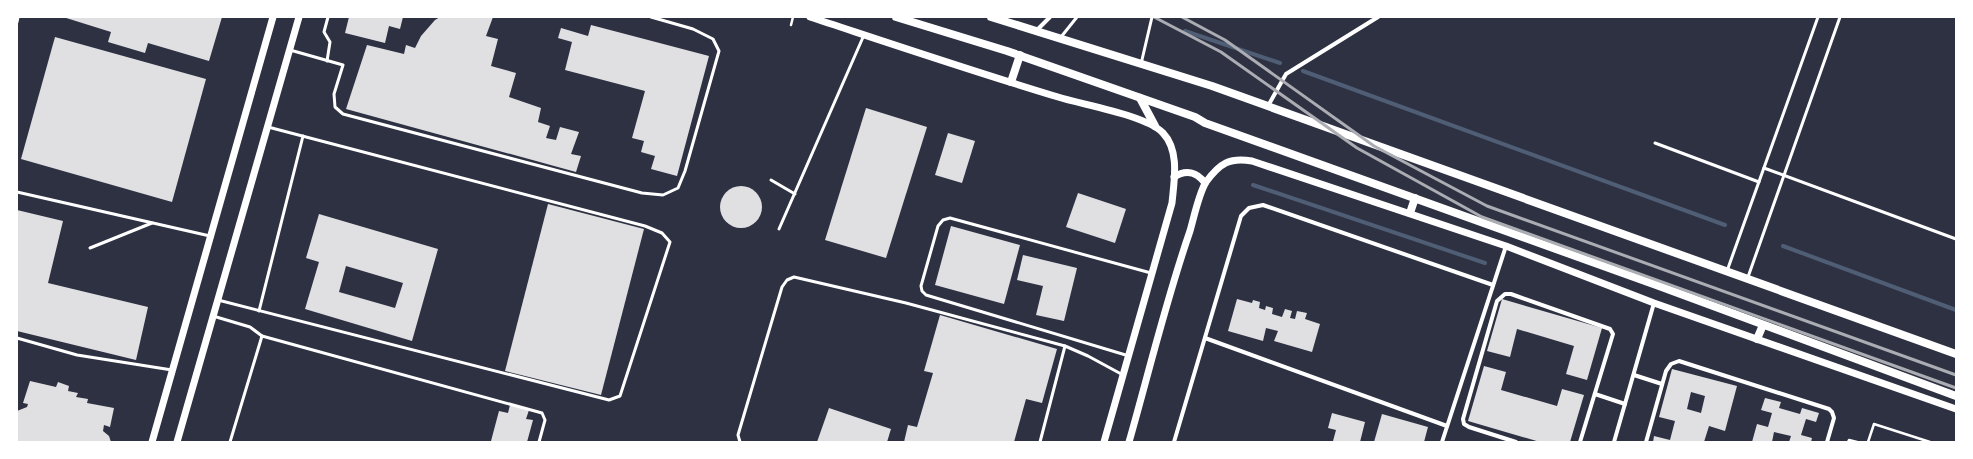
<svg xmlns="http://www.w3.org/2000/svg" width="1973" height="459" viewBox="0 0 1973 459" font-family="'Roboto Condensed',sans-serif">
<rect width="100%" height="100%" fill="#2d3142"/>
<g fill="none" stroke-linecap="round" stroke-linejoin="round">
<g stroke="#4f5d75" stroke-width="4">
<path d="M 1185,31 L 1280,63"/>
<path d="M 1303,71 L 1725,225"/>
<path d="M 1253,185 L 1485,263"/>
<path d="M 1783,246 L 1956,310"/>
</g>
</g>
<g fill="#e0e0e3" fill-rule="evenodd">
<path d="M 63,17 L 222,17 L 209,61 L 148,43 L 145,53 L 108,42 L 111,32 Z"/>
<path d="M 349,17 L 403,17 L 400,29 L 389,26 L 385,43 L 345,33 Z"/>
<path d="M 440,17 L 493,17 L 486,36 L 498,39 L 491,66 L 516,73 L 509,97 L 541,108 L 538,122 L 550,126 L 546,138 L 556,140 L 560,127 L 579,132 L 571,154 L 581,156 L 576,172 L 346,109 L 367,45 L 404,54 L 406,45 L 415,48 L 421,36 L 435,20 Z"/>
<path d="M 591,25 L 709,56 L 677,176 L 651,169 L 655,156 L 641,152 L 644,141 L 632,138 L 645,91 L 565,70 L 572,42 L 558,38 L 561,28 L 588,36 Z"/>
<path d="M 55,37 L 206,79 L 172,202 L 21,159 Z"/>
<path d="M 866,108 L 927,127 L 886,258 L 825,240 Z"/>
<path d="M 948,133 L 975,141 L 962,183 L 935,175 Z"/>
<circle cx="741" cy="207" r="21"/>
<path d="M 1078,193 L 1126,209 L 1115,243 L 1066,227 Z"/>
<path d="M 548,204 L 644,229 L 601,395 L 505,371 Z"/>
<path d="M 17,210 L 63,221 L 48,283 L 148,307 L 136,360 L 17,331 Z"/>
<path d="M 319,214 L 438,249 L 412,341 L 305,309 L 319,262 L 306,258 ZM 346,266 L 403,283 L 395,308 L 339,292 Z"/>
<path d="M 951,226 L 1020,245 L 1004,304 L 935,285 Z"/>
<path d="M 1023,255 L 1077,268 L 1064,321 L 1036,315 L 1043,286 L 1017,280 Z"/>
<path d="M 1237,299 L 1252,303 L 1253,300 L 1260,302 L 1259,308 L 1265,310 L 1266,306 L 1273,308 L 1272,314 L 1282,317 L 1285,309 L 1292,311 L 1290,318 L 1295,319 L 1297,311 L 1307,313 L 1305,319 L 1320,324 L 1312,352 L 1274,341 L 1278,331 L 1266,328 L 1263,341 L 1228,331 Z"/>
<path d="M 1502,299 L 1602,328 L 1587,380 L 1566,374 L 1574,346 L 1517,329 L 1510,357 L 1487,351 Z"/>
<path d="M 940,315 L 1057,349 L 1042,403 L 1026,399 L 1014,442 L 904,442 L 908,425 L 917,427 L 933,373 L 924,371 Z"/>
<path d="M 1484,366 L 1506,372 L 1501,390 L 1557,406 L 1562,389 L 1584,395 L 1570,442 L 1540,442 L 1468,421 Z"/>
<path d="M 1672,369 L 1737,386 L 1725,431 L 1709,426 L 1704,442 L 1653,442 L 1654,436 L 1670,440 L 1675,421 L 1659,417 ZM 1691,392 L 1705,396 L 1701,413 L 1687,409 Z"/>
<path d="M 30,381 L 56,387 L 58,382 L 69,386 L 68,391 L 78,393 L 76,397 L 88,399 L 87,403 L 114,408 L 110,427 L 104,425 L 103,431 L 109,436 L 111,442 L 17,442 L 17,411 L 27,407 L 28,404 L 23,403 Z"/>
<path d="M 1765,398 L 1781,402 L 1779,408 L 1800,414 L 1802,408 L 1819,413 L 1816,422 L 1806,419 L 1801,435 L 1812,438 L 1811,442 L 1789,442 L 1791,436 L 1774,432 L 1772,442 L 1752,442 L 1757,424 L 1768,427 L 1772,413 L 1761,410 Z"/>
<path d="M 510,405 L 529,410 L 526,419 L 533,420 L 527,442 L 491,441 L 499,411 L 508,413 Z"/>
<path d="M 829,408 L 891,429 L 887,442 L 817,442 Z"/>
<path d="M 1332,413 L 1365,422 L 1360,442 L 1333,441 L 1336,430 L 1328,428 Z"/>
<path d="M 1382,414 L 1428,427 L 1424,442 L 1374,442 Z"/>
</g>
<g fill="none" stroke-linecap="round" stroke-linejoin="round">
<g stroke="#fff" stroke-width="2.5">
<path d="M 791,25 L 793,17"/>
<path d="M 1848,442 L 1849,440 L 1857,442"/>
<path d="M 1868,442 L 1874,424 L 1930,442"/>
</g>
<g stroke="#fff" stroke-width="3">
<path d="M 17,22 L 18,17"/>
<path d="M 1061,37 L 1077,17"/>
<path d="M 290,50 L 343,65 L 334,94 L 335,107 L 343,114 L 642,193 L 663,195 L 678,188 L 685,171 L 719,51 L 713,39 L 693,29 L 651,17"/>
<path d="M 327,61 L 330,42 L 324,32 L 328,17"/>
<path d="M 1141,64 L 1152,17"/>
<path d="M 1655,143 L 1759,182"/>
<path d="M 1764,168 L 1956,239"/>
<path d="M 771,180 L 795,194"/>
<path d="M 17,192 L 210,236"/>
<path d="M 779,229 L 864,35"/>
<path d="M 90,248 L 152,223"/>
<path d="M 1727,271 L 1818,17"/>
<path d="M 1748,277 L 1840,17"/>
<path d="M 218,300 L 609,400 L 620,396 L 670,242 L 662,233 L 645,226 L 268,127"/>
<path d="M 259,311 L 303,136"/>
<path d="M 213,316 L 250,327 L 262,336"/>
<path d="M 17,338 L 77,355 L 172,370"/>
<path d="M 1129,356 L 926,295 L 922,291 L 921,286 L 938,226 L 943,220 L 950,218 L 1151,273"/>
<path d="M 230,442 L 262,336 L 542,413 L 545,420 L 539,442"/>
<path d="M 740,442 L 738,435 L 782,287 L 787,280 L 794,277 L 906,303 L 1065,346 L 1088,356 L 1123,375"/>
<path d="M 1040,442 L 1065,346"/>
</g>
<g stroke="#fff" stroke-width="4">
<path d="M 1036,31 L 1050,17"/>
<path d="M 1268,106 L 1286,74 L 1378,17"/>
<path d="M 1205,338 L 1447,426"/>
<path d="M 1634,375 L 1662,384"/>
<path d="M 1595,394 L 1625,404"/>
<path d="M 1174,442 L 1241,216 L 1249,208 L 1263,205 L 1493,285"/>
<path d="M 1442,442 L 1506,246"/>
<path d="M 1516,442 L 1469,427 L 1464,424 L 1463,419 L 1497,301 L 1505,294 L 1511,294 L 1610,329 L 1613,334 L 1580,442"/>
<path d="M 1614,442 L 1654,303"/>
<path d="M 1646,442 L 1666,371 L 1671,364 L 1679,361 L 1829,409 L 1832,412 L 1834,418 L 1827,442"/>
</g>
<g stroke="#fff" stroke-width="7">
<path d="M 810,17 C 892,44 975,72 1058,97 C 1083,105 1146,115 1163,133 C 1180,151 1174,181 1172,203 L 1104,442"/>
<path d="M 1174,177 C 1186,169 1197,172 1205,183"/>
<path d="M 152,442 L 273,17"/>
<path d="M 177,442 L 299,17"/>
<path d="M 1129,442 C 1149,372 1166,300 1190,231 C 1194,217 1199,193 1206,182 C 1220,163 1230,157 1252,161 L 1506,246 L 1654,303 L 1956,409"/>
</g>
<g stroke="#fff" stroke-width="8">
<path d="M 896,17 L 1007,51 L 1195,117 L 1205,123 L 1659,286 L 1956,396"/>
<path d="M 991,17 L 1212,86 L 1956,354"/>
<path d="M 1011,82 L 1020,55"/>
<path d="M 1140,98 L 1155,126"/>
<path d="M 1410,213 L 1415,198"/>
<path d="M 1757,339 L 1763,325"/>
</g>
<g stroke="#abadb3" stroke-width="3">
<path d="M 1154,17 L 1221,52 L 1357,148 L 1482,217 L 1956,388"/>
<path d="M 1182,17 L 1225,40 L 1374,146 L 1487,206 L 1956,375"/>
</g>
</g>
<rect width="1973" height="459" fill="none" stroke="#ffffff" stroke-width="36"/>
</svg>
